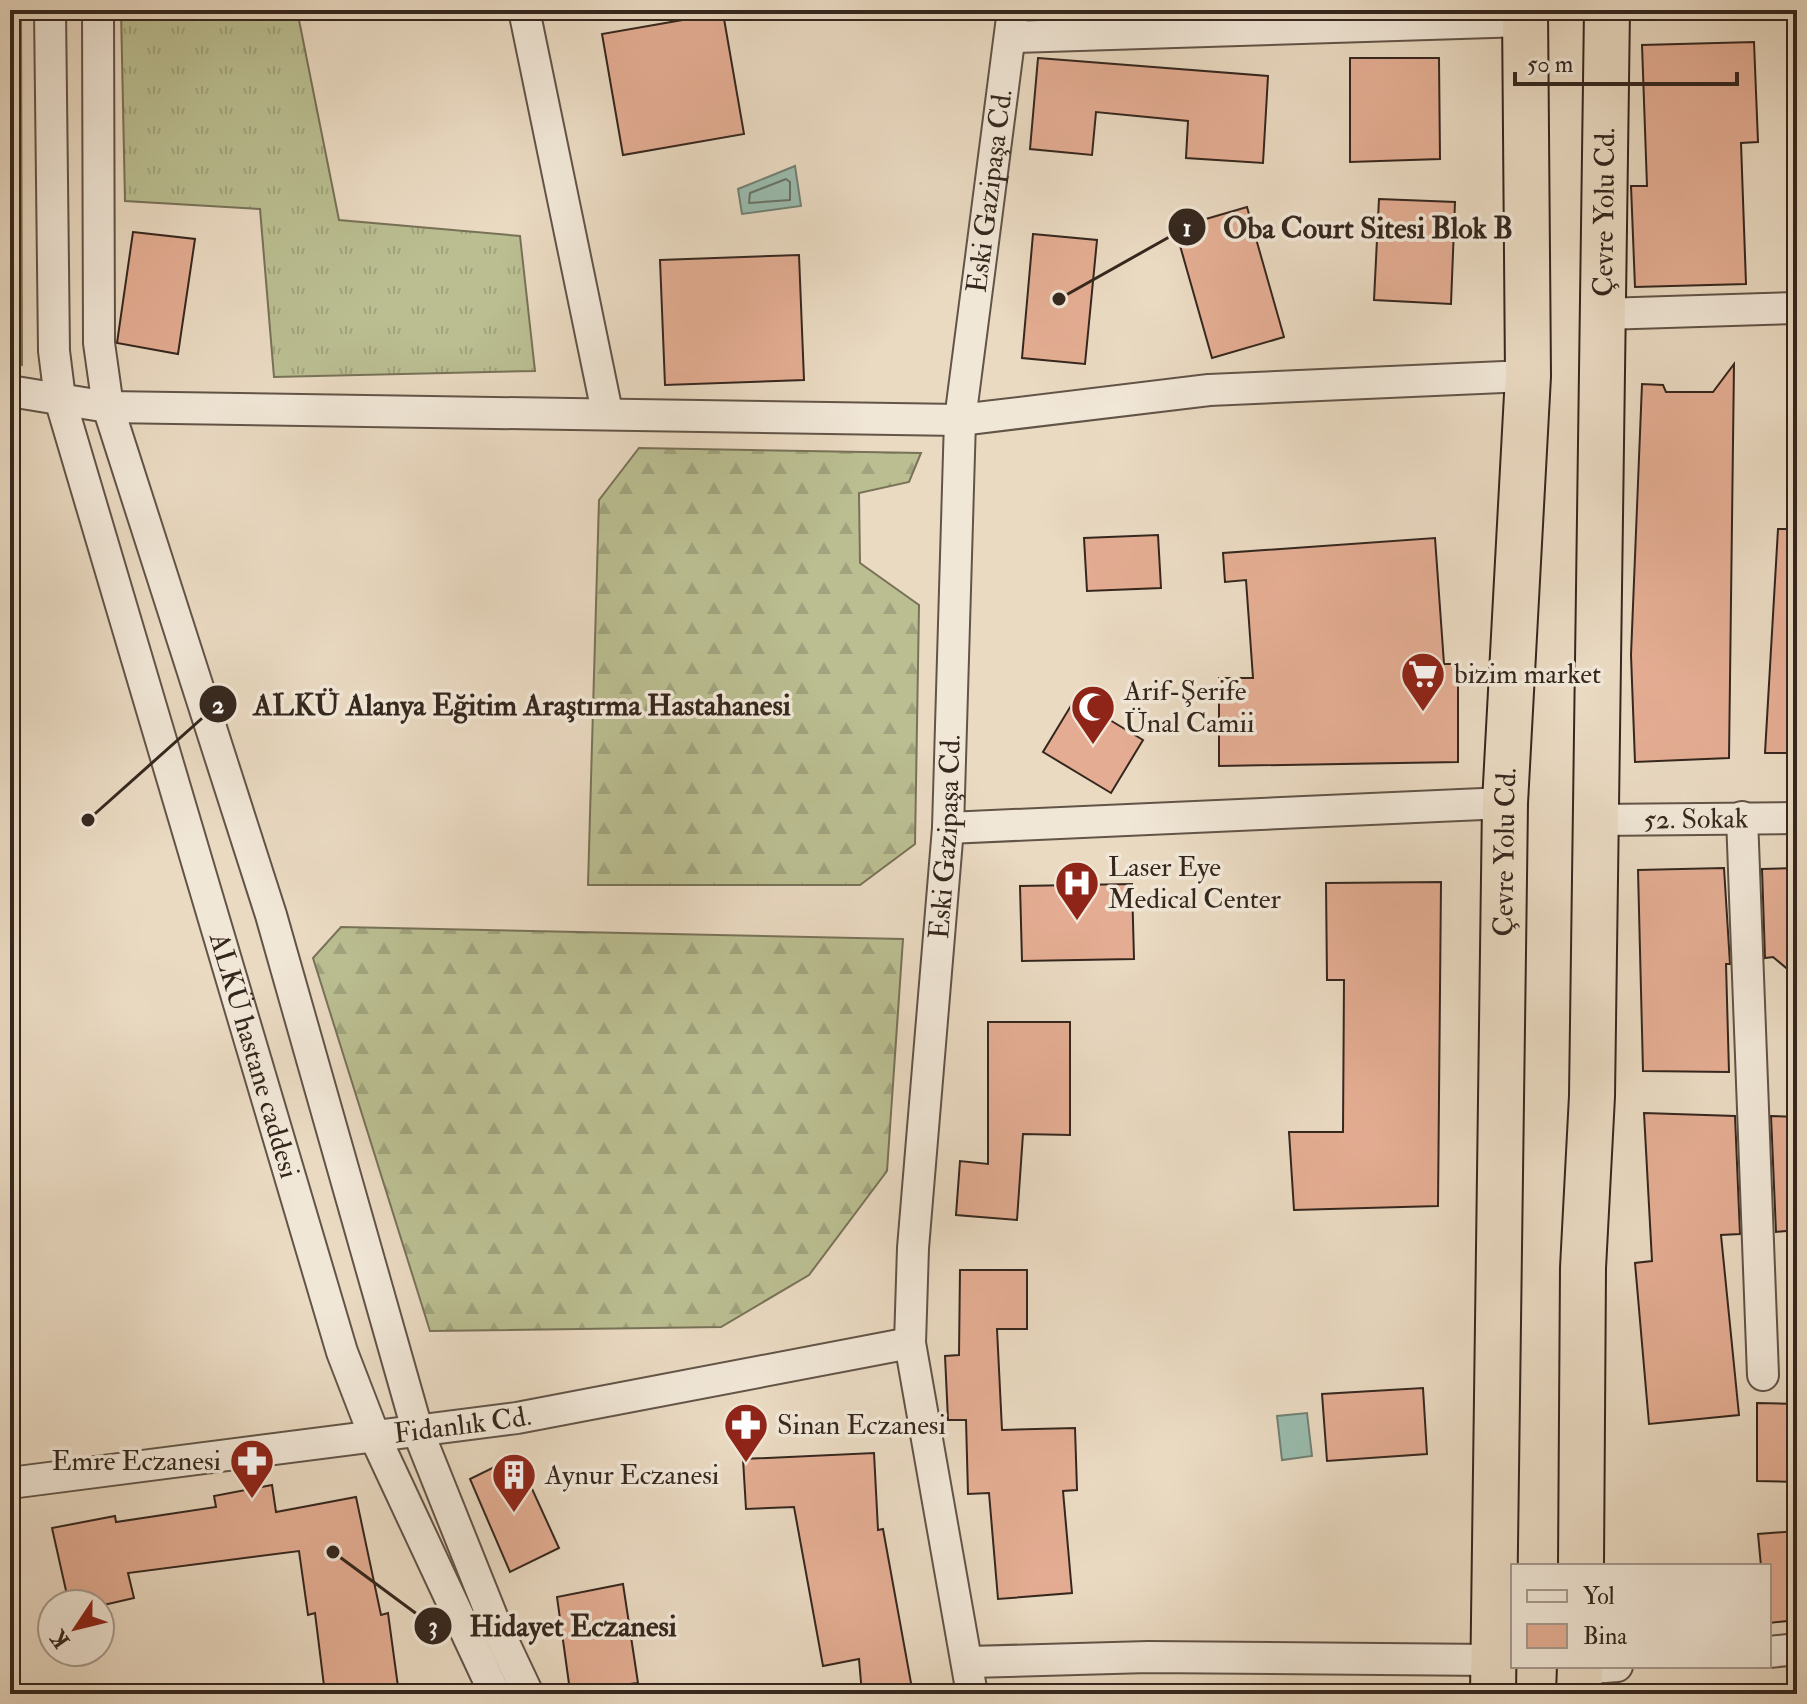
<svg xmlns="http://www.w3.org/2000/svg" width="1807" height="1704" viewBox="0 0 1807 1704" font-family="'IM FELL Double Pica',serif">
<defs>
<pattern id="grass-tufts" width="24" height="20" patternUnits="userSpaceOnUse" patternTransform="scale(2)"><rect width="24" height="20" fill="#babe91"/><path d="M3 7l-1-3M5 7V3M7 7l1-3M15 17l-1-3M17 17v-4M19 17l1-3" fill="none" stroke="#a0a37d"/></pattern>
<pattern id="forest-firs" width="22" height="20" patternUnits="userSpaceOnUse" patternTransform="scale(2)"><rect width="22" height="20" fill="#babe91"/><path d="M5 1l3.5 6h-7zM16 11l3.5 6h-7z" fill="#a0a37d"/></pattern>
</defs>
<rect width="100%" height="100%" fill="#eadac2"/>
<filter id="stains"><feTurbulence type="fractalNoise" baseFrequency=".0025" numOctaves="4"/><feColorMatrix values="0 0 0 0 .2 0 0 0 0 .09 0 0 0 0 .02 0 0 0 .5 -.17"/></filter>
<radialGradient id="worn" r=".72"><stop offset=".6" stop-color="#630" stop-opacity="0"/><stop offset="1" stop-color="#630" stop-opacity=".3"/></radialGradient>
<g fill="url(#grass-tufts)" stroke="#787258" stroke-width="2">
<path d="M 10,10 L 21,10 L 22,365 L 10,362 Z"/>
<path d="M 121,10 L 297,10 L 339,220 L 520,236 L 535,371 L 274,377 L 260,209 L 125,201 Z"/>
</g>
<g fill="url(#forest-firs)" stroke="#787258" stroke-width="2">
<path d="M 639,448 L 921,453 L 909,482 L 859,493 L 860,563 L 919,605 L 915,844 L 860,885 L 588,885 L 599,500 Z"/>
<path d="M 341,927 L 903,939 L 887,1171 L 809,1275 L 721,1327 L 430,1331 L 313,958 Z"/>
</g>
<g fill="#99bbad" stroke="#718074" stroke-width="2">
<path d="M 795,166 L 801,206 L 742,214 L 738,189 Z"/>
<path d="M 1307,1413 L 1312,1456 L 1282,1460 L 1277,1416 Z"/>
</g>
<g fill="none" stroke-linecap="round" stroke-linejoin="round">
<path stroke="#677166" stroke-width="2" d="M 786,179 L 790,182 L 790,200 L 749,203 L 750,193 Z"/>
</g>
<g fill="#e4ad93" stroke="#35271e" stroke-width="2">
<path d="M 723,13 L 744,134 L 623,155 L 602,34 Z"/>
<path d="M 1754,42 L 1758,142 L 1741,143 L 1746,284 L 1635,287 L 1631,186 L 1647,186 L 1642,45 Z"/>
<path d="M 1038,58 L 1268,76 L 1263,163 L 1186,158 L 1188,121 L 1096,112 L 1092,155 L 1030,149 Z"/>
<path d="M 1350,58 L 1439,58 L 1440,159 L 1350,162 Z"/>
<path d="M 1379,199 L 1455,202 L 1451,304 L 1374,300 Z"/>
<path d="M 1247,207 L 1284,337 L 1212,358 L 1175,228 Z"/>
<path d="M 133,232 L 195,239 L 178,354 L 117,343 Z"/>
<path d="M 1033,234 L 1097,240 L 1085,364 L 1022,358 Z"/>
<path d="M 799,255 L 804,380 L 665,385 L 660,260 Z"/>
<path d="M 1734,364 L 1729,758 L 1635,762 L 1631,655 L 1642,384 L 1663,385 L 1666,392 L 1713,392 Z"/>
<path d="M 1778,529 L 1797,529 L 1797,753 L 1765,753 Z"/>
<path d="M 1158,535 L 1161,588 L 1087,591 L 1084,538 Z"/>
<path d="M 1435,538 L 1444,664 L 1458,664 L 1458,762 L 1219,766 L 1219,678 L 1253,678 L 1246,580 L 1225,582 L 1223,553 Z"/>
<path d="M 1075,699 L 1143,740 L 1111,793 L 1043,752 Z"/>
<path d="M 1724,868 L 1730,964 L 1726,964 L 1729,1072 L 1643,1071 L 1638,870 Z"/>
<path d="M 1797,868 L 1797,977 L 1773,957 L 1765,958 L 1762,869 Z"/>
<path d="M 1441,882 L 1438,1206 L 1294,1210 L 1289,1132 L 1343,1132 L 1344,980 L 1327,980 L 1326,883 Z"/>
<path d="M 1132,884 L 1134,959 L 1022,961 L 1020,886 Z"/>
<path d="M 988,1022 L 1070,1022 L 1070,1135 L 1023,1134 L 1017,1220 L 956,1215 L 960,1161 L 988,1164 Z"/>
<path d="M 1644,1113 L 1735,1116 L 1740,1234 L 1721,1235 L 1739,1415 L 1649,1424 L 1635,1263 L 1652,1261 Z"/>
<path d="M 1771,1116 L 1797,1117 L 1797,1230 L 1776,1232 Z"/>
<path d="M 960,1270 L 1027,1270 L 1027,1329 L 997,1329 L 1002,1430 L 1075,1428 L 1077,1490 L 1063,1491 L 1072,1593 L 998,1599 L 989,1493 L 968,1494 L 966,1420 L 948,1420 L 945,1356 L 959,1355 Z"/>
<path d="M 1423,1388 L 1427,1454 L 1327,1461 L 1322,1394 Z"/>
<path d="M 1757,1403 L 1797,1404 L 1797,1482 L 1757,1481 Z"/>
<path d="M 874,1453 L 878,1530 L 883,1529 L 913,1694 L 862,1694 L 859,1659 L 823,1666 L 794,1507 L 746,1509 L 743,1459 Z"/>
<path d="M 517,1456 L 559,1548 L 510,1572 L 470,1479 Z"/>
<path d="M 272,1485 L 276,1512 L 356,1497 L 381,1615 L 388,1613 L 399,1694 L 325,1694 L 315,1613 L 308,1615 L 299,1551 L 128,1573 L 134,1598 L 108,1604 L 69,1604 L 52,1528 L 115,1516 L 116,1522 L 216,1507 L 214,1496 Z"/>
<path d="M 1797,1531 L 1797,1620 L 1769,1623 L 1769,1566 L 1761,1566 L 1758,1534 Z"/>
<path d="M 623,1584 L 638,1683 L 570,1691 L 557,1597 Z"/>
</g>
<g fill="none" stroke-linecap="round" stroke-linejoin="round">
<g stroke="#625447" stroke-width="34">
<g id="minor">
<path id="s1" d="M 50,10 L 54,351 L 60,399 L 342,1352 L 374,1435 L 495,1694"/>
<path d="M 98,10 L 99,343 L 108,407 L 271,915 L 417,1429 L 495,1624 L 528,1694"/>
<path d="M 524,10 L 607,412"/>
<path d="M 1012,37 L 1524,21"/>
<path d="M 1603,314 L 1797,308"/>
<path d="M 10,391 L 108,407 L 960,420 L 1209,390 L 1528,376"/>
<path d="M 1742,817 L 1763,1375"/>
<path id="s2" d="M 1596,820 L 1797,818"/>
<path d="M 948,828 L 1505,803"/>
<path id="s3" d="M 10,1483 L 517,1418 L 910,1343"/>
<path d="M 1769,1652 L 1797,1649"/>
<path d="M 969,1662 L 1148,1657 L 1492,1660"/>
<path d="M 1580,1669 L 1617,1666"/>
<path id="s4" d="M 972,1694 L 910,1343 L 913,1248 L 948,828 L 960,420 L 1013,10"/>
</g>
</g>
<g stroke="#35271e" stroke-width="48">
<g id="trunk">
<path id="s5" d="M 1581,1566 L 1583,1268 L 1592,1096 L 1607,10"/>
<path id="s6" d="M 1493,1694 L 1505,803 L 1528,376 L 1525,10"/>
<path d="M 1579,1694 L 1580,1666"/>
</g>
</g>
<use href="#minor" stroke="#f1e7d7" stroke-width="30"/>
<use href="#trunk" stroke="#eadac2" stroke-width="44"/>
</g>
<defs>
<g id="supermarket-pin" transform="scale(2.3)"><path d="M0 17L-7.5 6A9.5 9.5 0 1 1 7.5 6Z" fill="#8f2418" stroke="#f1e7d7"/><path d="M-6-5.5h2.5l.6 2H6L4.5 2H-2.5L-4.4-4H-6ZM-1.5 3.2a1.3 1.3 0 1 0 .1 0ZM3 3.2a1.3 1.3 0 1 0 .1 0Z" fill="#fff"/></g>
<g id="mosque-pin" transform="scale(2.3)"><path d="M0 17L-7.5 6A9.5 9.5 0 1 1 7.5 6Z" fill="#8f2418" stroke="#f1e7d7"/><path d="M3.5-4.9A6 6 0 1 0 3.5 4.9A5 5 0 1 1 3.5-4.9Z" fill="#fff"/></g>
<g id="hospital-pin" transform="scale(2.3)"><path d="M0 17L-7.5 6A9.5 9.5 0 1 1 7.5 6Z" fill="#8f2418" stroke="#f1e7d7"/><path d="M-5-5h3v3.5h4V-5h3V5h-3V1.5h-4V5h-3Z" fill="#fff"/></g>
<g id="pharmacy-pin" transform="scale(2.3)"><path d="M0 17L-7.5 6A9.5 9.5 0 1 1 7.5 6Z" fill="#8f2418" stroke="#f1e7d7"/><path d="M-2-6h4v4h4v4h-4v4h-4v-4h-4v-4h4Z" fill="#fff"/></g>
<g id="building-pin" transform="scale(2.3)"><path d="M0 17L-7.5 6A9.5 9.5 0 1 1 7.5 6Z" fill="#8f2418" stroke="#f1e7d7"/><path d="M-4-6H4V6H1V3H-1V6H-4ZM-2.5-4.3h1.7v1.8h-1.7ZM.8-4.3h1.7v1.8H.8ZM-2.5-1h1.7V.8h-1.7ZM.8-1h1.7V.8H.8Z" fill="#fff"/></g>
</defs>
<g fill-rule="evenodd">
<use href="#supermarket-pin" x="1423" y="674"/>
<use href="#mosque-pin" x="1093" y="707"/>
<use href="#hospital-pin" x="1077" y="883"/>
<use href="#pharmacy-pin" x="746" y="1425"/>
<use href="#pharmacy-pin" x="252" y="1461"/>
<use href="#building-pin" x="514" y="1475"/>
</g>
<g text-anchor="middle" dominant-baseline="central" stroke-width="7" stroke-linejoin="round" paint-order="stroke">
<g font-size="28" fill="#35271e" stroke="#f1e7d7">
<text stroke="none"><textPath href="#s4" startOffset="1512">Eski Gazipaşa Cd.</textPath></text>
<text stroke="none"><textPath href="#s5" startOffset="1354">Çevre Yolu Cd.</textPath></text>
<text stroke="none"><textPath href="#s2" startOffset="100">52. Sokak</textPath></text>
<text stroke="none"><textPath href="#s4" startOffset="864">Eski Gazipaşa Cd.</textPath></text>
<text stroke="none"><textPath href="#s6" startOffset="842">Çevre Yolu Cd.</textPath></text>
<text stroke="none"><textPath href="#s1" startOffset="1074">ALKÜ hastane caddesi</textPath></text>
<text stroke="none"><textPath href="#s3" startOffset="456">Fidanlık Cd.</textPath></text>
</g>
<g font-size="28" fill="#35271e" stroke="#f1e7d7" text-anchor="start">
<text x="1454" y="674">bizim market</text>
<text x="1124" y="691">Arif-Şerife<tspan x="1124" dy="32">Ünal Camii</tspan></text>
<text x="1108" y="867">Laser Eye<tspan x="1108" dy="32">Medical Center</tspan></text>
<text x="777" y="1425">Sinan Eczanesi</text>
<text x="221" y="1461" text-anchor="end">Emre Eczanesi</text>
<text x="545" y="1475">Aynur Eczanesi</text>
</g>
</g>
<path fill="none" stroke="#35271e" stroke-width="3" d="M1059 299L1187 227M88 820L218 704M333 1552L433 1626"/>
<g fill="#35271e" stroke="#f1e7d7" stroke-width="3">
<circle cx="1059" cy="299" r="8"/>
<circle cx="88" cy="820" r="8"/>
<circle cx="333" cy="1552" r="8"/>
<circle cx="1187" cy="227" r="20"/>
<circle cx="218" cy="704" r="20"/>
<circle cx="433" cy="1626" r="20"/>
</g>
<g font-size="24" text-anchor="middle" font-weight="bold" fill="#fff">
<text x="1187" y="236">1</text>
<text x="218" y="713">2</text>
<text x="433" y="1634">3</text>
</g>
<g font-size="30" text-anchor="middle" font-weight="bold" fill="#35271e" stroke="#f1e7d7" stroke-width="7" stroke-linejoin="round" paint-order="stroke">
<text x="1368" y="238">Oba Court Sitesi Blok B</text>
<text x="522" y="715">ALKÜ Alanya Eğitim Araştırma Hastahanesi</text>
<text x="573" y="1636">Hidayet Eczanesi</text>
</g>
<rect width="1807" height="1704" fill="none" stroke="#eadac2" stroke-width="40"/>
<rect x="12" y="12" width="1783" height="1680" fill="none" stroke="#35271e" stroke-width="4"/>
<rect x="20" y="20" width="1767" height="1664" fill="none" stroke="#35271e" stroke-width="2"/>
<rect x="1511" y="1564" width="260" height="104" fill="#f1e7d7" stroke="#a69a8d" stroke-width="2"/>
<rect x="1527" y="1590" width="40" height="12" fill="#f1e7d7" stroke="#a69a8d" stroke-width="2"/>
<text x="1583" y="1604" font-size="24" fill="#35271e">Yol</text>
<rect x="1527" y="1624" width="40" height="24" fill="#e4ad93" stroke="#a69a8d" stroke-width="2"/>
<text x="1583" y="1644" font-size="24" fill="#35271e">Bina</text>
<g transform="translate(76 1628) rotate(235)"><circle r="38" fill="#f1e7d7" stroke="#a69a8d" stroke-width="2"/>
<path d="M0-6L14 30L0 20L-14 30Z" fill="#8f2418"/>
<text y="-12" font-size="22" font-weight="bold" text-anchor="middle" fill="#35271e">K</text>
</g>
<path d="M1515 72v12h222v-12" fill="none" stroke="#35271e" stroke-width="4"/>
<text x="1527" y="72" font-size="24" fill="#35271e" stroke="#f1e7d7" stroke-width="6" paint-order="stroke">50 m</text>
<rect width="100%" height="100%" filter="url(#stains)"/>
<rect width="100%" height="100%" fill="url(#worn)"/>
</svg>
